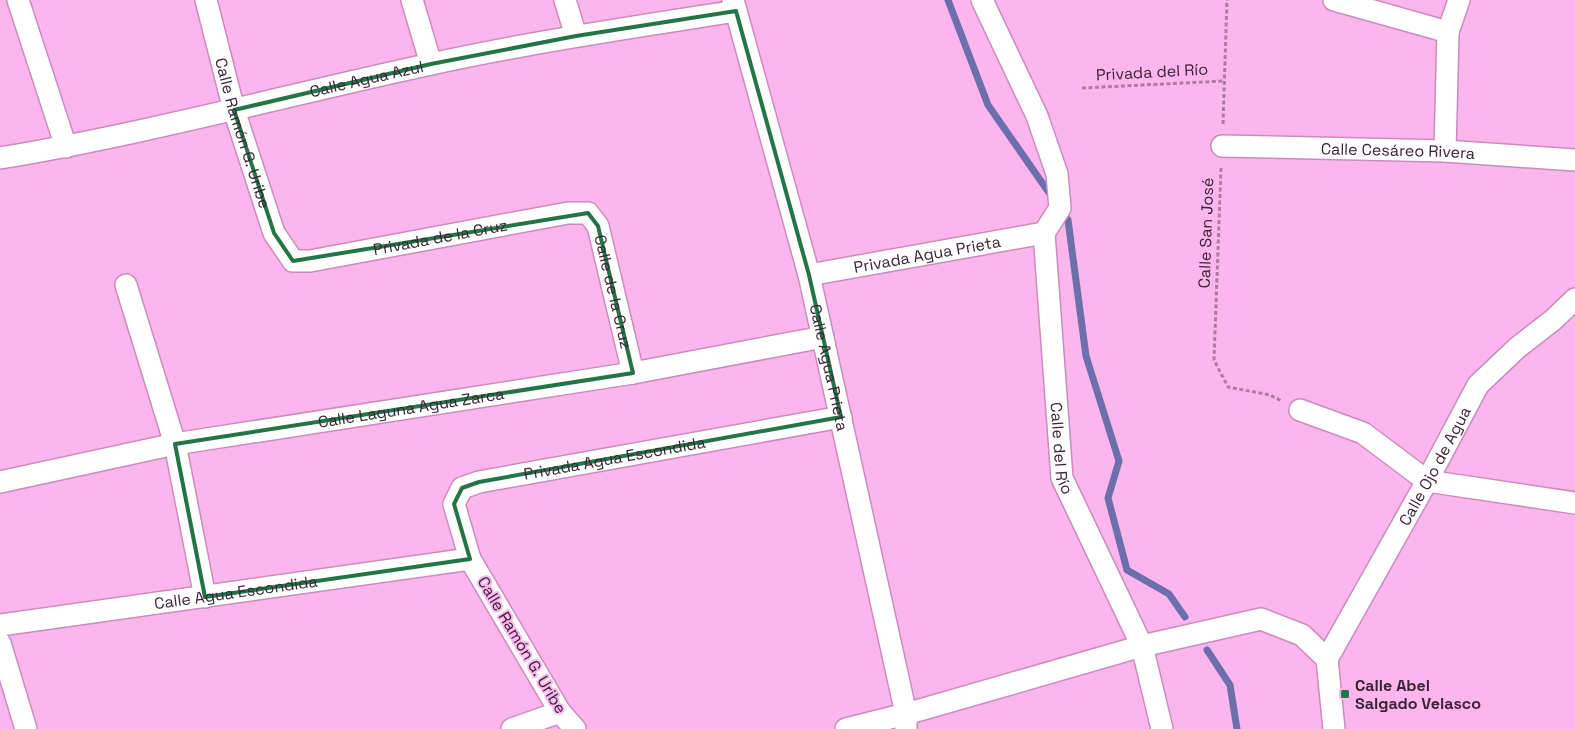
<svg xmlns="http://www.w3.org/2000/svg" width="1575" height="729" viewBox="0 0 1575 729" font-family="'Space Grotesk',sans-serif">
<rect width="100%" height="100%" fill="#fbb7ed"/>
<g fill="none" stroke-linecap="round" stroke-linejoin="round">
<g stroke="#6c6fab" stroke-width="7">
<path d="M 948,0 L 988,105 L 1052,197"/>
<path d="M 1061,210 L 1068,220 L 1086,356 L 1119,461 L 1108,498 L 1127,570 L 1169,594 L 1185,617"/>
<path d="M 1207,650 L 1230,685 L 1237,729"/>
</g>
<g stroke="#cc8bbf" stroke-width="24">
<g id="minor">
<path d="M 18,0 L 66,147"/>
<path id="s1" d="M 206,0 L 234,110 L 274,233 L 293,261 L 310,261 L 568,213 L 588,213 L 598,226 L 633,373"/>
<path d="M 412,0 L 431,64"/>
<path d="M 565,0 L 576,36"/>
<path id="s2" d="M 733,0 L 809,275 L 906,714 L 906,729"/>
<path d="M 982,0 L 1037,116 L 1057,174 L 1060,208 L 1044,233"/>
<path d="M 1334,0 L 1448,32"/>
<path id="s3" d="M 1222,146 L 1445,151 L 1575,160"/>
<path d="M 1445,151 L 1448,32 L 1459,0"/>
<path id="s4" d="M 0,158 C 145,134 287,95 431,64 C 532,42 634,27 736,11"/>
<path id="s5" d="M 1044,233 L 1062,478 L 1142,646 L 1162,729"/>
<path id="s6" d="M 809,275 L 1044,233"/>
<path d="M 126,285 L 175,444 L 205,597"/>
<path d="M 1300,410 L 1363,433 L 1427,481 L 1575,503"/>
<path id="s7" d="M 0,482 L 175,444 L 633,373 L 823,337"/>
<path id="s8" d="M 0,625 L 470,559"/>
<path d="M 0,643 L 26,729"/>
<path id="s9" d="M 1327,659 L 1427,481 L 1478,385 L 1517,348 L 1553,320 L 1575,299"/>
<path d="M 512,729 L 560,712"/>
<path id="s10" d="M 575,729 L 560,712 L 470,559 L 454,504 L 462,488 L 479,482 L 841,417"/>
<path d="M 846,729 L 906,714 L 1142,646 L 1261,619 L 1302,635 L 1327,659 L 1334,729"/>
</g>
</g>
<g stroke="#af7ba4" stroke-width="3" stroke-dasharray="4 2.5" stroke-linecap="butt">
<path d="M 1082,88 L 1224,81"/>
<path d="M 1223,124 L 1227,0"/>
<path d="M 1221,168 L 1214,360 L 1228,387 L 1270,395 L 1282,401"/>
</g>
<use href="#minor" stroke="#fff" stroke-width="21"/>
</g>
<path fill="none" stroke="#247546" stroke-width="4" stroke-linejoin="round" d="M 736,11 L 809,275 L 841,417 L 479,482 L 462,488 L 454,504 L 470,559 L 205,597 L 175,444 L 633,373 L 598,226 L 588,213 L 293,261 L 274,233 L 234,110 L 431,64 L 576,36 Z"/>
<rect fill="#247546" stroke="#fbb7ed" stroke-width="2" x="1340" y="689" width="10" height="10" rx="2.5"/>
<g text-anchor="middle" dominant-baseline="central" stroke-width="4" stroke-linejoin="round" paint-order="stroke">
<g font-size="16" fill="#3c2237" stroke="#fbb7ed">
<text transform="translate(1152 72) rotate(-3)">Privada del Río</text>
<text stroke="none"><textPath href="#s4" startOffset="375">Calle Agua Azul</textPath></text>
<text stroke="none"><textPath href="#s1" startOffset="138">Calle Ramón G. Uribe</textPath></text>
<text stroke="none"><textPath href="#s3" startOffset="176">Calle Cesáreo Rivera</textPath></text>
<text transform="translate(1206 233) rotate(-88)">Calle San José</text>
<text stroke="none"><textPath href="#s1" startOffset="426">Privada de la Cruz</textPath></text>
<text stroke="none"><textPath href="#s6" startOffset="120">Privada Agua Prieta</textPath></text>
<text stroke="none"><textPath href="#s1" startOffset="660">Calle de la Cruz</textPath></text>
<text stroke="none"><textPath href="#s2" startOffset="380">Calle Agua Prieta</textPath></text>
<text stroke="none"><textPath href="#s7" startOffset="418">Calle Laguna Agua Zarca</textPath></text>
<text stroke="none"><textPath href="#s5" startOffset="216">Calle del Río</textPath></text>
<text stroke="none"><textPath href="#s10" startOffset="431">Privada Agua Escondida</textPath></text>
<text stroke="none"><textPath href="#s9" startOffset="221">Calle Ojo de Agua</textPath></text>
<text stroke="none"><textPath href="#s8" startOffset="238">Calle Agua Escondida</textPath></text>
<text transform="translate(522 645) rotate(59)">Calle Ramón G. Uribe</text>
</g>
<g font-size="16" font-weight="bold" fill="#3c2237" stroke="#fbb7ed" text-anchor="start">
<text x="1355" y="685">Calle Abel<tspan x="1355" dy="18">Salgado Velasco</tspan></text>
</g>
</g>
</svg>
